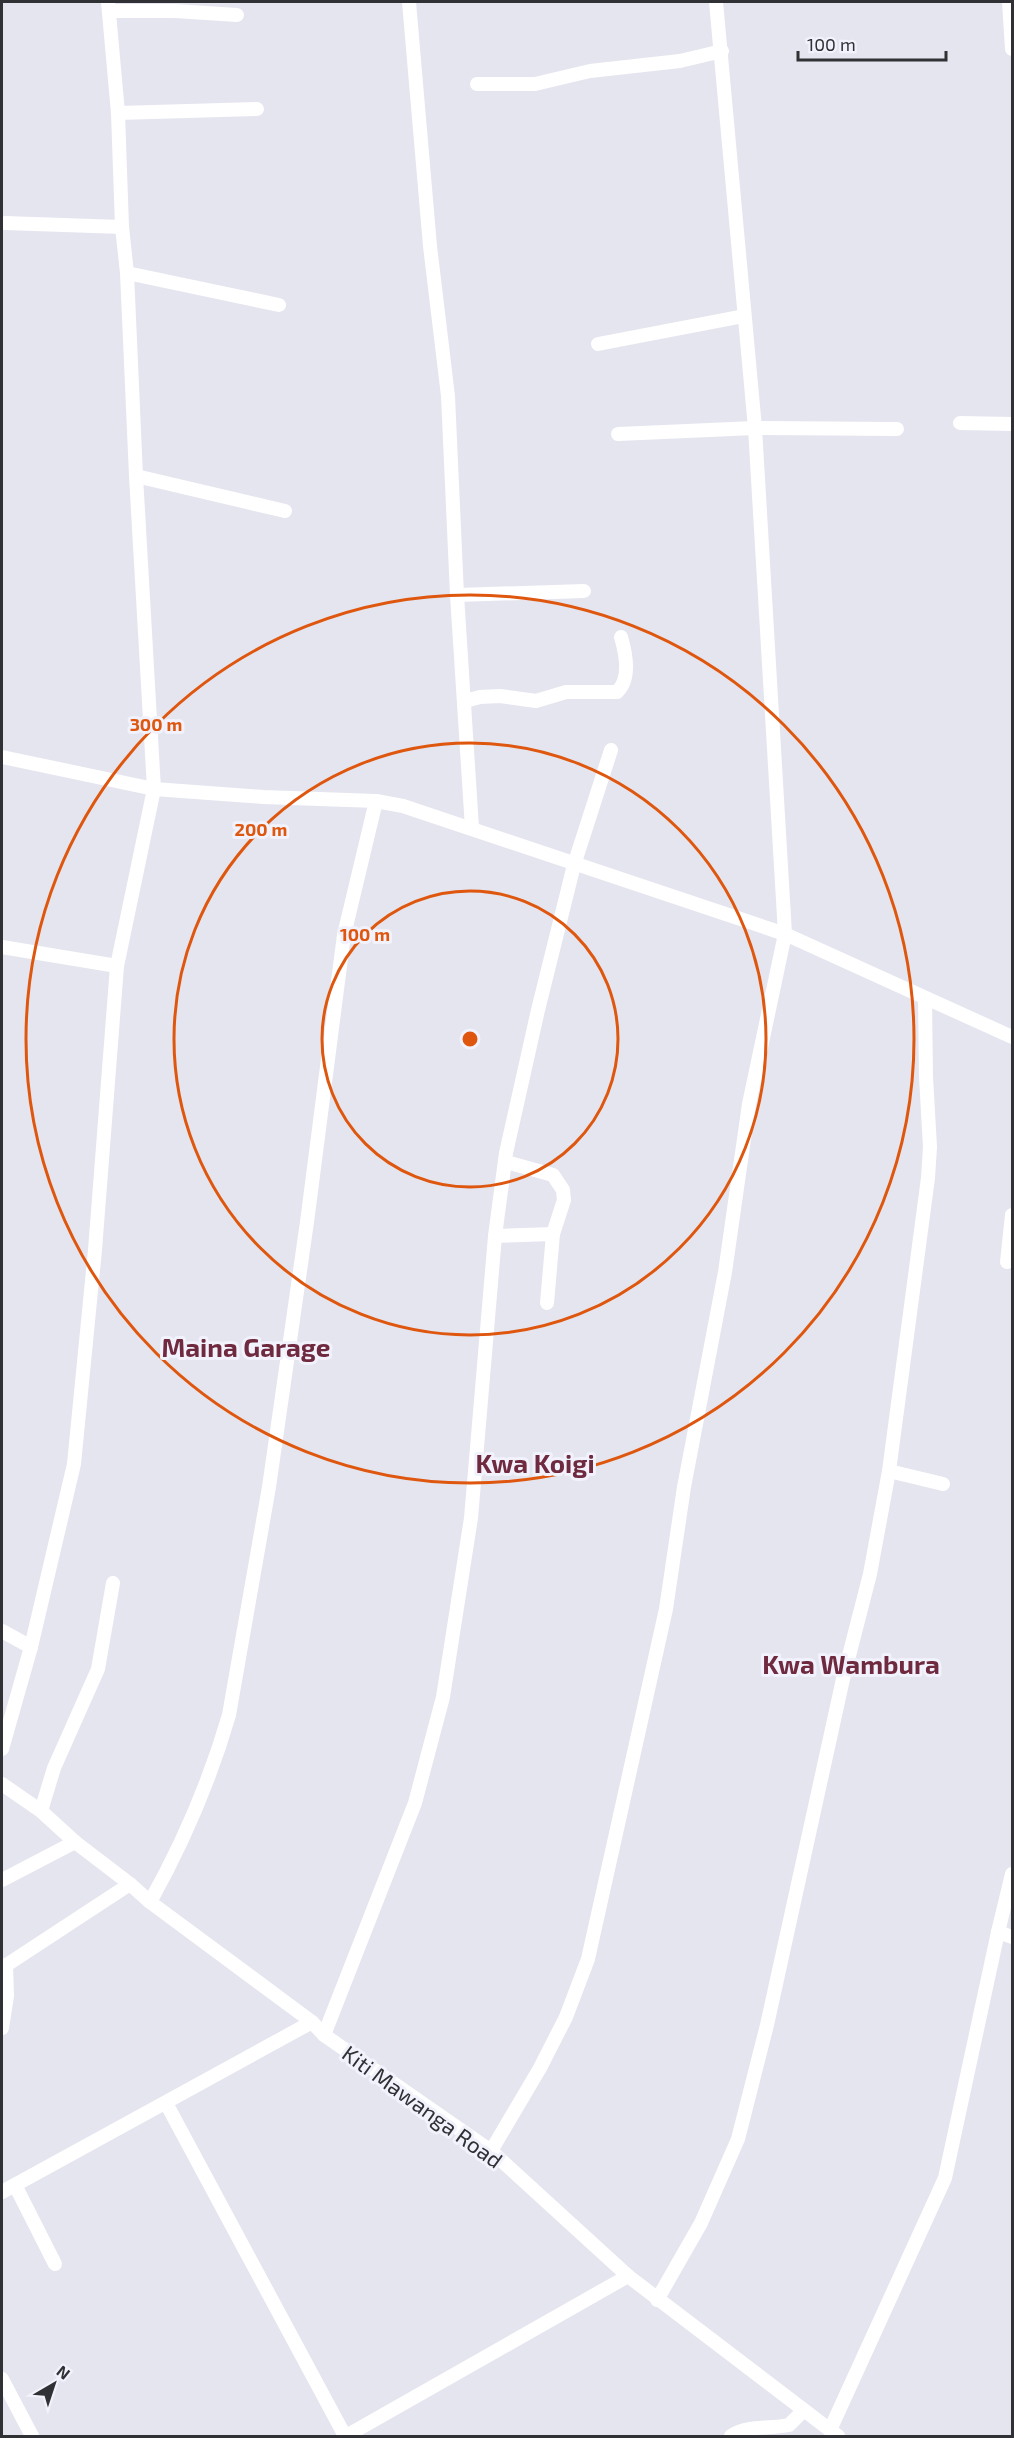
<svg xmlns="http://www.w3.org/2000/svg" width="1014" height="2438" viewBox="0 0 1014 2438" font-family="'Exo 2',sans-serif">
<rect width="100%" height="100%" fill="#e4e5ef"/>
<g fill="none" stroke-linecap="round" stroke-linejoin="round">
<g stroke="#fff" stroke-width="14">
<path d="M 108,2 L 118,113 L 122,227 L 127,273 L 136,476 L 154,789 L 117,966"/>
<path d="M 409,2 L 430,246 L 448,396 L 457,595 L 472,828"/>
<path d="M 1009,2 L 1012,49"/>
<path d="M 110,11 L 175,11 L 237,15"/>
<path d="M 477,84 L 535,84 L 590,71 L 680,61 L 722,51"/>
<path d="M 118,113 L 257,109"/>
<path d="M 5,223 L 122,227"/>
<path d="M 127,273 L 279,305"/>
<path d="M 598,344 L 744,316"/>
<path d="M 960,423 L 1012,424"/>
<path d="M 618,434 L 755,428 L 897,429"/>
<path d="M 136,476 L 285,511"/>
<path d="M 457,595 L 584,591"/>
<path d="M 465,701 L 480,697 L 500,696 L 536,701 L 566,692 L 617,692 C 631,679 626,654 621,637"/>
<path d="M 2,757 L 154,789 L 263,797 L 376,801 L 403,806 L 785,934 L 1012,1037"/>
<path d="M 2,947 L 117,966 L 95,1250 L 74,1464 L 31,1647 L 2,1749"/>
<path d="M 925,998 L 926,1077 L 930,1147 L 928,1178 L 889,1471 L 943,1484"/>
<path d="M 506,1162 L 553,1175 L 563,1190 L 564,1200 L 553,1234 L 547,1303"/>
<path d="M 495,1236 L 553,1234"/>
<path d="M 1007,1262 L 1012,1215"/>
<path d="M 2,1631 L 31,1647"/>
<path d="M 2,1784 L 41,1811 L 75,1842 L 130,1884 L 150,1902 L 312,2022 L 324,2035 L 491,2151 L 628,2276 L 838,2436"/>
<path d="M 41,1811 L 54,1768 L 98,1669 L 113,1583"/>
<path d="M 2,1880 L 75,1842"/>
<path d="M 150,1902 C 183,1843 210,1780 229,1715 L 269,1487 L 307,1222 L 344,935 L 376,801"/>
<path d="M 998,1932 L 1012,1937"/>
<path d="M 2,1968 L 130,1884"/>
<path d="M 2,2028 L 7,1996 L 6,1965"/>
<path d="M 324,2035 L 415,1803 L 443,1697 L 471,1518 L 495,1236 L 506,1153 L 538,1010 L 574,865 L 611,750"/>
<path d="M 166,2103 L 345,2436"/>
<path d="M 491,2151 L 540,2068 L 566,2017 L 588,1959 L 666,1609 L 684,1487 L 725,1272 L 749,1104 L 785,934 L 755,428 L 716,2"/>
<path d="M 15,2185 L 55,2264"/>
<path d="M 2,2192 L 312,2022"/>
<path d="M 657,2300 L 701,2223 L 738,2139 L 767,2025 L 843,1679 L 870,1574 L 889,1471"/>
<path d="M 2,2379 L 32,2436"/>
<path d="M 830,2430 L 945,2178 L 998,1932 L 1012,1874"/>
<path d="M 346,2436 L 628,2276"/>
<path d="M 731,2436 C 748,2425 769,2429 789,2425 L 804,2410"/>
</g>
</g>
<g fill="none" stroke="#df570e" stroke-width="3">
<circle cx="470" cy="1039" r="148"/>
<circle cx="470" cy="1039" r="296"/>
<circle cx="470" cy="1039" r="444"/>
</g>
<g text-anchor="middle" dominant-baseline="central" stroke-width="6" stroke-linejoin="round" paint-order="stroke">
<g font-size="22" fill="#303135" stroke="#f1f2fc">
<text transform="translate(423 2106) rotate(36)">Kiti Mawanga Road</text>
</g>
<g font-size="26" font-weight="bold" fill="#6f2a3f" stroke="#f1f2fc">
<text x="246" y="1346">Maina Garage</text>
<text x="535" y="1462">Kwa Koigi</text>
<text x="851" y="1663">Kwa Wambura</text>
</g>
</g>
<circle cx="470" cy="1039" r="9" fill="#df570e" stroke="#f1f2fc" stroke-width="3"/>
<g font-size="18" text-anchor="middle" font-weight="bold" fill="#df570e" stroke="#f1f2fc" stroke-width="6" stroke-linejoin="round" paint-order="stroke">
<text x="156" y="731">300 m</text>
<text x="261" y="836">200 m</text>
<text x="365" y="941">100 m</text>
</g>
<rect width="1014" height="2438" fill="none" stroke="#303135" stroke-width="6"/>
<g transform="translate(54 2384) rotate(39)" stroke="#f1f2fc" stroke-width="4.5" paint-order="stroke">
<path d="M0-4.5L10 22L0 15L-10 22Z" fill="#303135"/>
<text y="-9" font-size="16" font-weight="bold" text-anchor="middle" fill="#303135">N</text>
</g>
<path d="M798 51v9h148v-9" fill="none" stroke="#303135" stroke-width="3"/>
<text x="807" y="51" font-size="18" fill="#303135" stroke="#f1f2fc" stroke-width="4.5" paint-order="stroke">100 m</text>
</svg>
